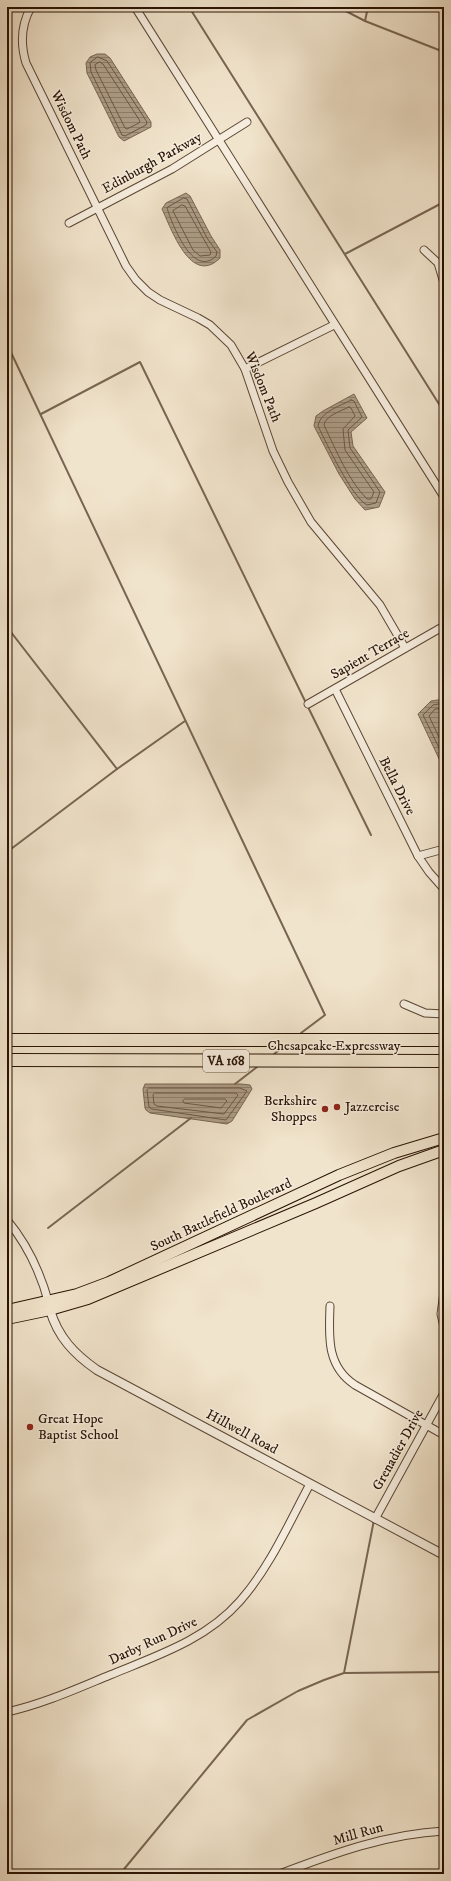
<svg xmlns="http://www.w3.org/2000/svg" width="451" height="1881" viewBox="0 0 451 1881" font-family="'IM FELL DW Pica',serif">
<defs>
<pattern id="water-rules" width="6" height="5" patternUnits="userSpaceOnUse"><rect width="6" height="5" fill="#ad9d87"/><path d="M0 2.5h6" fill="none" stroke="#8d7f6c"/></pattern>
</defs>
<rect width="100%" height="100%" fill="#f1e4cc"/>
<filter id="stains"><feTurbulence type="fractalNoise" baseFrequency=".005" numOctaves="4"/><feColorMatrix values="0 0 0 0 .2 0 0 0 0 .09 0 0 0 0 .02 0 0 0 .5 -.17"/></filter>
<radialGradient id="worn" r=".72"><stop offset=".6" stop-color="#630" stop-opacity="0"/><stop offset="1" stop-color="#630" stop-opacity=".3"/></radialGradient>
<g fill="url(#water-rules)" stroke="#786552">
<path d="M 97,54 L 105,54 L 110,58 L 151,122 L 151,127 L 124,141 L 119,137 L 87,73 L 86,63 L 90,57 Z"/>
<path d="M 186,193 L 190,196 L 211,236 L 220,250 L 220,258 C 191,287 171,228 162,209 L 166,203 Z"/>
<path d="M 354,394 L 367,418 L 351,432 L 353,446 L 385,492 L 379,507 L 365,510 L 355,499 L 339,474 L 314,426 L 316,416 L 323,411 Z"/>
<path d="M 444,699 L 444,761 L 441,763 L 418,714 L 431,701 Z"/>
<path d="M 145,1084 L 241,1084 L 250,1085 L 252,1089 L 232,1121 L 227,1124 L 150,1113 L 146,1110 L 145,1108 L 143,1089 Z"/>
</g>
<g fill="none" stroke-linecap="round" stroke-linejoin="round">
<g stroke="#6a5844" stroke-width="1">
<path d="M 98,57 L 107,61 L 147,122 L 146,125 L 125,136 L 122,135 L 91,72 L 90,63 Z"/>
<path d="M 100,62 L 103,64 L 140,121 L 139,123 L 127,129 L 125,128 L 96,70 L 95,65 Z"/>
<path d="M 184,198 L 187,199 L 207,238 L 217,252 L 216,256 C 193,279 172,224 167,208 Z"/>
<path d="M 182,205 L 185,206 L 211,252 L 210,255 L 200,256 L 193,250 L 173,211 Z"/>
<path d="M 351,400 L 354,401 L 362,417 L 348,430 L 350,448 L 380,492 L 376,503 L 367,505 C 351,496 327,444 318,426 C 321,411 339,407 351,400 Z"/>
<path d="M 349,407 L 351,408 L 355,416 L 343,429 L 345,450 L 374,492 L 371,499 L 367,499 C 348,480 336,450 324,425 C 325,416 341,411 349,407 Z"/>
<path d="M 444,703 L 433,705 L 423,715 L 444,758"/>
<path d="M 444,708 L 435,709 L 429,716 L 444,748"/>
<path d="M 149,1088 L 240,1088 L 247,1091 L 226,1120 L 152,1109 L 149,1107 L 147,1090 Z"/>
<path d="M 155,1093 L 236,1093 L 238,1095 L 224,1114 L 157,1106 L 154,1104 L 153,1095 Z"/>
<path d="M 185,1099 L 225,1099 L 227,1101 L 221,1108 L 184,1103 L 183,1101 Z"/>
</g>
<g stroke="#786552" stroke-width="2">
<path d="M 189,7 L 444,412"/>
<path d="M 338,7 L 365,21 L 444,52"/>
<path d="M 365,21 L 368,7"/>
<path d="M 345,254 L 444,202"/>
<path d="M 7,344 L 325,1015 L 301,1033"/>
<path d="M 41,414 L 140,362 L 306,703"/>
<path d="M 7,627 L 117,769"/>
<path d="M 308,707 L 371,835"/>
<path d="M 7,852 L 117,769 L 185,721"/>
<path d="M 274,1054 L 285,1046"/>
<path d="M 235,1084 L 257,1067"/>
<path d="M 48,1228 L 191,1118"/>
<path d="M 344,1673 L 374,1520"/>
<path d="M 120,1874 L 247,1720 L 298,1691 L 324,1680 L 344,1673 L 444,1672"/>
</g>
<g stroke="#5a4634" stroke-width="9">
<g id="minor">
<path d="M 31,7 C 21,25 20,43 26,63 L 126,266 L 136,280 L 148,292 L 160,300 L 198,318 L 210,325 L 231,345 L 245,369 L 273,451 L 288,482 L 311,522 L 380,605 L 405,648"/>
<path d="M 135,7 C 239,170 340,334 444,497"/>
<path d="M 69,223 L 172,169 L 247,122"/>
<path d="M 424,250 L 438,263 L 444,283"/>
<path d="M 245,369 L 334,325"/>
<path d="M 335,689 L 418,856 L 429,872 L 444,889"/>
<path d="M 308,704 L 444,626"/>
<path d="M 418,856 L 444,849"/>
<path d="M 404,1004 L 425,1013 L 444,1014"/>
<path d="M 7,1220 C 27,1244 41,1274 49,1304"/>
<path d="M 444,1292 L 441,1314 L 444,1327"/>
<path d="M 330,1306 C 329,1336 326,1366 355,1385 L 444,1435"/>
<path d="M 375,1519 L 444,1393"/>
<path d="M 7,1712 C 43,1704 76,1689 110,1675 C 156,1656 206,1640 240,1601 C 270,1567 289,1523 310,1484"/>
<path d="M 282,1873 C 335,1853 387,1834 444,1831"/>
</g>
</g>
<g stroke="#5a4634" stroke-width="10">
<path id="tertiary" d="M 50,1310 C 58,1337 74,1354 97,1370 L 444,1555"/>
</g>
<g stroke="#281202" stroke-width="12">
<g id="primary">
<path d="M 7,1310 L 77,1294 L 109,1282 L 339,1175 L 394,1153 L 444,1138"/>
<path d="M 7,1319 L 50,1310 L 88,1299 L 316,1203 L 399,1166 L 444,1150"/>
</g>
</g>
<g stroke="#281202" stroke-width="14">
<g id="motorway">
<path d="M 7,1040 L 444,1040"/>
<path d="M 7,1060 L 444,1061"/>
</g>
</g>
<use href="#minor" stroke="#f6edde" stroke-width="7"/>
<use href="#tertiary" stroke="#f6edde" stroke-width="8"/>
<use href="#primary" stroke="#f1e4cc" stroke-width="10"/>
<use href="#motorway" stroke="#f1e4cc" stroke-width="12"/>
</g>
<g fill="#8f2418" stroke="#f6edde" stroke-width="1.5">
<circle cx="337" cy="1107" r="4"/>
<circle cx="325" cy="1109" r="4"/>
<circle cx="30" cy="1427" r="4"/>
</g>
<g text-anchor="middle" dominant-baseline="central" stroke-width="3" stroke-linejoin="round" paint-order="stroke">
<rect fill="#f6edde" stroke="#665444" stroke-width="1" x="203" y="1050" width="46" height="22" rx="3"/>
<g font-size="13" font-weight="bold" fill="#281202">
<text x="226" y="1061">VA 168</text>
</g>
<g font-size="14" fill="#281202" stroke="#f6edde">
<text transform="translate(71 125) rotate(64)">Wisdom Path</text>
<text transform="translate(152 163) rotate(-29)">Edinburgh Parkway</text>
<text transform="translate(263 387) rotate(68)">Wisdom Path</text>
<text transform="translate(370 654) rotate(-30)">Sapient Terrace</text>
<text transform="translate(397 786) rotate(63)">Bella Drive</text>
<text x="334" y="1046">Chesapeake Expressway</text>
<text transform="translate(221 1215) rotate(-25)">South Battlefield Boulevard</text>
<text transform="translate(242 1432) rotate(28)">Hillwell Road</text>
<text transform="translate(398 1450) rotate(-61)">Grenadier Drive</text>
<text transform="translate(153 1641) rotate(-25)">Darby Run Drive</text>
<text transform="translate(358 1834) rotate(-16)">Mill Run</text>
</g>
<g font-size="14" fill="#281202" stroke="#f6edde" text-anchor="start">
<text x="317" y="1101" text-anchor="end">Berkshire<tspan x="317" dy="16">Shoppes</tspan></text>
<text x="345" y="1107">Jazzercise</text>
<text x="38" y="1419">Great Hope<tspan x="38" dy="16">Baptist School</tspan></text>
</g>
</g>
<rect width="451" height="1881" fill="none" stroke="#f1e4cc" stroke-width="24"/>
<rect x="8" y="8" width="435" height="1865" fill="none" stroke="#281202" stroke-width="2"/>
<rect x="12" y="12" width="427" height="1857" fill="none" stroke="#281202"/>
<rect width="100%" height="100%" filter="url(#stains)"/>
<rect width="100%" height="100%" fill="url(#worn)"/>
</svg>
